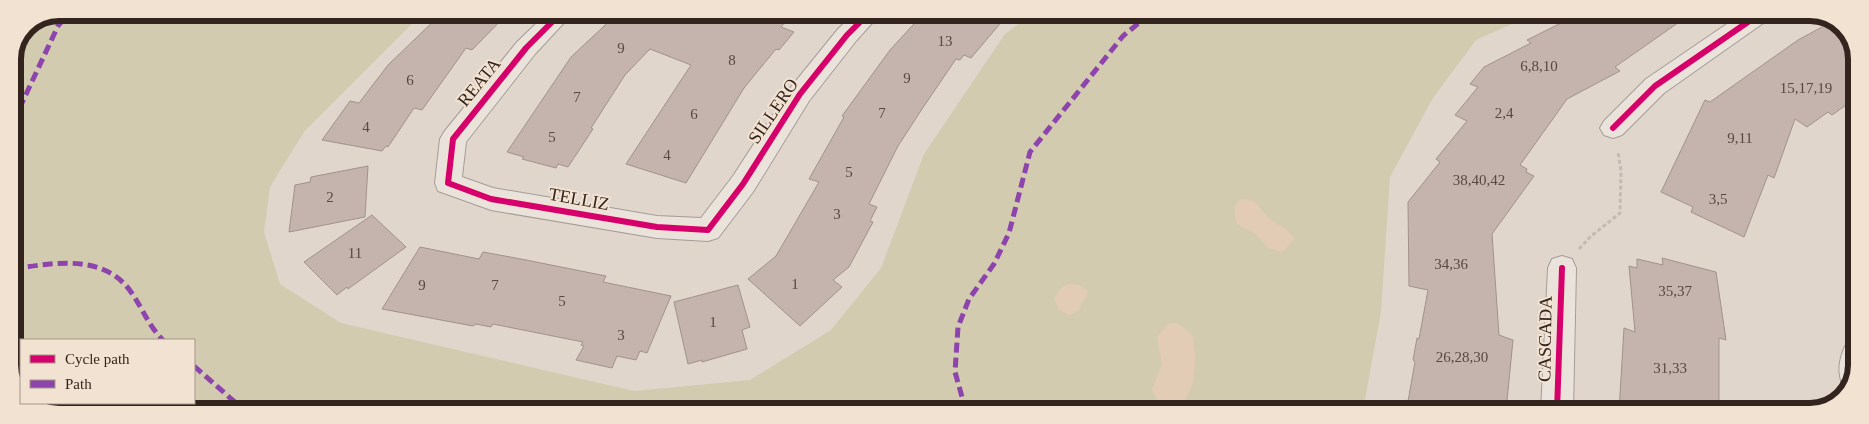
<svg xmlns="http://www.w3.org/2000/svg" width="1869" height="424" viewBox="0 0 1869 424" font-family="Georgia,serif">
<rect width="100%" height="100%" fill="#e1d6cc"/>
<path fill="#d3cbaf" d="M 59,13 L 423,13 L 304,132 L 270,187 L 264,232 L 280,284 L 341,323 L 634,391 L 750,380 L 831,330 L 881,268 L 924,154 L 1005,34 L 1033,13 L 1537,13 L 1476,40 L 1433,98 L 1390,177 L 1381,312 L 1363,411 L 50,411 L 36,403 L 194,403 L 194,340 L 21,340 L 21,389 L 13,370 L 13,59 L 26,26 Z"/>
<g fill="#e3ccb5">
<path d="M 1241,199 C 1258,198 1259,209 1270,219 C 1280,227 1289,227 1294,239 L 1283,252 L 1268,248 L 1256,234 L 1237,224 C 1234,214 1232,207 1241,199 Z"/>
<path d="M 1067,284 L 1079,285 L 1088,291 C 1088,299 1080,301 1080,309 L 1070,315 L 1059,310 L 1054,299 L 1060,289 Z"/>
<path d="M 1178,323 L 1192,335 C 1198,355 1197,406 1171,409 L 1158,402 L 1152,389 L 1162,364 L 1157,337 L 1168,324 Z"/>
</g>
<g fill="#c4b4ad" stroke="#a1928b">
<path d="M 442,13 L 508,13 L 472,50 L 466,48 L 422,110 L 414,108 L 388,147 L 386,146 L 382,151 L 322,140 L 350,101 L 359,103 L 388,65 Z"/>
<path d="M 618,13 L 793,13 L 781,27 L 794,32 L 779,50 L 776,49 L 744,88 L 686,183 L 626,164 L 691,65 L 650,49 L 625,75 L 591,128 L 593,129 L 568,167 L 558,164 L 556,168 L 522,159 L 524,157 L 507,152 L 571,57 Z"/>
<path d="M 924,13 L 1009,13 L 971,58 L 964,55 L 960,60 L 956,59 L 922,109 L 898,146 L 869,204 L 877,207 L 870,221 L 873,222 L 849,267 L 833,280 L 842,287 L 800,326 L 748,279 L 776,256 L 819,182 L 809,179 L 844,117 L 842,116 L 890,50 Z"/>
<path d="M 1581,13 L 1692,13 L 1615,67 L 1620,71 L 1567,99 L 1520,165 L 1527,169 L 1526,172 L 1534,176 L 1492,234 L 1499,335 L 1513,340 L 1506,411 L 1418,411 L 1407,407 L 1415,362 L 1413,360 L 1417,338 L 1419,339 L 1428,290 L 1409,286 L 1408,202 L 1440,162 L 1436,159 L 1467,121 L 1455,115 L 1478,87 L 1470,84 L 1484,67 L 1531,43 L 1527,40 Z"/>
<path d="M 1833,21 L 1845,28 L 1856,54 L 1856,98 L 1832,115 L 1828,112 L 1807,127 L 1795,119 L 1774,178 L 1768,175 L 1744,237 L 1691,212 L 1693,207 L 1661,192 L 1705,100 L 1710,102 L 1798,40 Z"/>
<path d="M 368,166 L 365,217 L 289,232 L 295,185 L 310,182 L 311,177 Z"/>
<path d="M 372,215 L 406,247 L 348,289 L 347,287 L 337,295 L 304,262 Z"/>
<path d="M 420,247 L 479,259 L 483,252 L 521,259 L 606,276 L 603,282 L 671,296 L 647,353 L 640,351 L 636,360 L 617,356 L 612,368 L 576,360 L 584,346 L 581,345 L 583,342 L 493,324 L 491,327 L 476,324 L 473,326 L 382,309 Z"/>
<path d="M 1662,258 L 1716,272 L 1726,340 L 1719,338 L 1719,411 L 1619,411 L 1624,328 L 1635,332 L 1629,266 L 1637,268 L 1637,259 L 1663,265 Z"/>
<path d="M 738,285 L 750,327 L 742,330 L 747,349 L 702,362 L 702,360 L 688,364 L 674,302 Z"/>
</g>
<g fill="none" stroke-linecap="round" stroke-linejoin="round">
<g stroke="#a69c95" stroke-width="2">
<g id="minor">
<path d="M 547,13 L 573,13 L 535,54 L 466,142 L 462,177 L 493,188 L 657,216 L 701,218 L 733,176 L 791,87 L 838,29 L 855,13 L 881,13 L 856,41 L 809,101 L 753,192 L 718,238 L 708,241 L 657,238 L 491,210 L 438,191 L 435,183 L 440,139 L 444,132 L 517,42 Z"/>
<path d="M 1743,13 L 1773,13 L 1769,19 L 1664,93 L 1622,135 L 1613,138 L 1604,135 L 1600,128 L 1604,121 L 1646,79 Z"/>
<path d="M 1562,256 L 1572,259 L 1576,268 L 1573,411 L 1541,411 L 1548,268 L 1552,259 Z"/>
<path d="M 1856,343 L 1856,374 L 1848,387 L 1843,386 C 1837,372 1839,360 1845,346 Z"/>
</g>
</g>
<path stroke="#c2bab3" stroke-width="3" stroke-dasharray="4 2.5" stroke-linecap="butt" d="M 1579,249 L 1590,237 L 1620,213 L 1621,171 L 1618,152"/>
<use href="#minor" fill="#eae3dc" fill-rule="evenodd"/>
<g stroke="#8e44ad" stroke-width="5" stroke-dasharray="10 5" stroke-linecap="butt">
<path d="M 13,122 L 58,26 L 69,13"/>
<path d="M 13,269 C 53,263 104,253 131,292 C 143,309 148,325 163,340"/>
<path d="M 194,366 L 245,411"/>
<path d="M 966,411 L 955,372 L 958,327 L 969,299 L 994,264 L 1009,233 L 1030,152 L 1123,36 L 1151,13"/>
</g>
<g stroke="#f2e2d2" stroke-width="9">
<g id="cycleway">
<path d="M 561,13 L 526,48 L 453,139 L 448,183 L 491,199 L 657,227 L 708,230 L 743,184 L 800,94 L 847,35 L 869,13"/>
<path d="M 1613,128 L 1655,86 L 1761,13"/>
<path d="M 1557,411 L 1562,268"/>
</g>
</g>
<use href="#cycleway" stroke="#d6006c" stroke-width="6"/>
</g>
<g text-anchor="middle" dominant-baseline="central" stroke-width="4" stroke-linejoin="round" paint-order="stroke">
<g font-size="15" fill="#584842">
<text x="945" y="41">13</text>
<text x="621" y="48">9</text>
<text x="732" y="60">8</text>
<text x="1539" y="66">6,8,10</text>
<text x="907" y="78">9</text>
<text x="410" y="80">6</text>
<text x="1806" y="88">15,17,19</text>
<text x="577" y="97">7</text>
<text x="882" y="113">7</text>
<text x="1504" y="113">2,4</text>
<text x="694" y="114">6</text>
<text x="366" y="127">4</text>
<text x="552" y="137">5</text>
<text x="1740" y="138">9,11</text>
<text x="667" y="155">4</text>
<text x="849" y="172">5</text>
<text x="1479" y="180">38,40,42</text>
<text x="330" y="197">2</text>
<text x="1718" y="199">3,5</text>
<text x="837" y="214">3</text>
<text x="355" y="253">11</text>
<text x="1451" y="264">34,36</text>
<text x="795" y="284">1</text>
<text x="422" y="285">9</text>
<text x="495" y="285">7</text>
<text x="1675" y="291">35,37</text>
<text x="562" y="301">5</text>
<text x="713" y="322">1</text>
<text x="621" y="335">3</text>
<text x="1462" y="357">26,28,30</text>
<text x="1670" y="368">31,33</text>
</g>
<g font-size="18" fill="#34241e" stroke="#f2e2d2">
<text transform="translate(479 82) rotate(-51)">REATA</text>
<text transform="translate(773 111) rotate(-56)">SILLERO</text>
<text transform="translate(579 199) rotate(10)">TELLIZ</text>
<text transform="translate(1545 339) rotate(-89)">CASCADA</text>
</g>
</g>
<path d="M0 0H1869V424H0ZM59 21H1810A38 38 0 0 1 1848 59V365A38 38 0 0 1 1810 403H59A38 38 0 0 1 21 365V59A38 38 0 0 1 59 21Z" fill="#f2e2d2" fill-rule="evenodd"/>
<path fill="none" stroke="#34241e" stroke-width="6" d="M59 21H1810A38 38 0 0 1 1848 59V365A38 38 0 0 1 1810 403H59A38 38 0 0 1 21 365V59A38 38 0 0 1 59 21Z"/>
<rect x="20" y="339" width="175" height="65" fill="#f2e2d2" stroke="#a6968a"/>
<rect x="30" y="355" width="25" height="8" fill="#d6006c" stroke="#a6968a"/>
<text x="65" y="364" font-size="15" fill="#34241e">Cycle path</text>
<rect x="30" y="380" width="25" height="8" fill="#8e44ad" stroke="#a6968a"/>
<text x="65" y="389" font-size="15" fill="#34241e">Path</text>
</svg>
